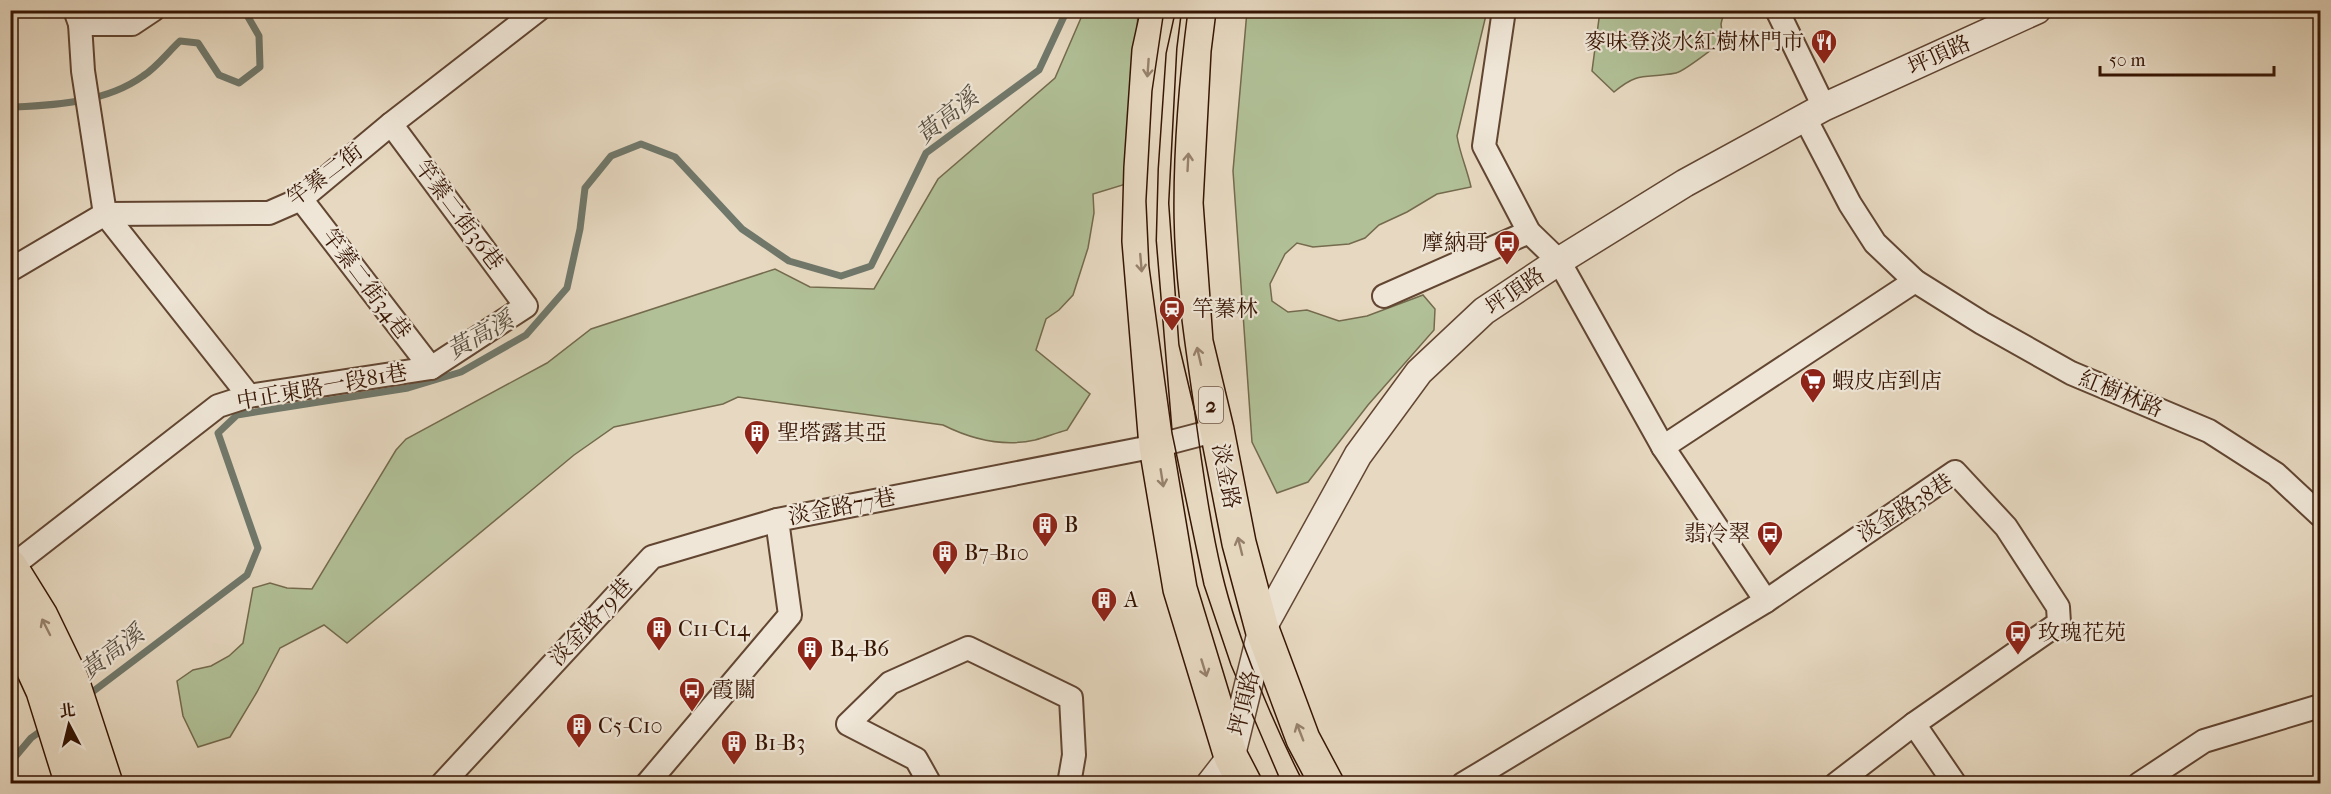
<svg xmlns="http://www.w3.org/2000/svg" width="2331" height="794" viewBox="0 0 2331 794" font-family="'IM FELL French Canon','Noto Serif TC',serif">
<rect width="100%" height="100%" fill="#e7d9c1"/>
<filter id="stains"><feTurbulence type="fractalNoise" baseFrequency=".00333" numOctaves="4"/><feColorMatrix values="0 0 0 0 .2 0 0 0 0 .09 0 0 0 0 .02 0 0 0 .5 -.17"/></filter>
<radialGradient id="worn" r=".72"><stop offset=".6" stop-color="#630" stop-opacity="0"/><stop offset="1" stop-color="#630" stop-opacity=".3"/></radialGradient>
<g fill="#b1c097" stroke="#746a4d" stroke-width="1.5">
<path d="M 1084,11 L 1137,11 L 1138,14 L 1126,184 L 1093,194 L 1094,213 L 1088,248 L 1073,295 L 1059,310 L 1046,319 L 1036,350 L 1090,394 L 1067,430 C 1056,433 1046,437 1035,440 C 1004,447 971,439 943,425 L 738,397 L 723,404 L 614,427 L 574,455 L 347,643 L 324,625 L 280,648 L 257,692 L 230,737 L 198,747 L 183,716 L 177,681 L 193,670 L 211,666 L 229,656 L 243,643 L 253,588 L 270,583 L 287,588 L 312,589 L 396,450 L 406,439 L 547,363 L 591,329 L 775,269 L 810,287 L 874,289 L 938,179 L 1055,78 Z"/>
<path d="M 1247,11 L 1487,11 L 1457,136 C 1460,154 1467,169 1471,187 L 1437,194 L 1407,212 L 1379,225 L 1365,238 L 1349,244 L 1313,247 L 1297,243 L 1285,254 L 1270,284 L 1272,301 L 1288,312 L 1307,310 L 1339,321 L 1367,316 L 1423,295 L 1435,309 L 1434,330 L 1368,405 L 1308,482 L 1277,493 L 1252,442 L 1233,171 Z"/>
<path d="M 1600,11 L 1724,11 L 1721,24 L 1723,41 C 1713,48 1685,71 1676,73 C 1646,79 1640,70 1614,92 L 1592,71 Z"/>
</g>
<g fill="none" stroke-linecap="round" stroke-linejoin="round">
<g stroke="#70786b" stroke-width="7">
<path d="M 10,105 L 15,107 C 58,105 107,102 143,76 C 157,67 168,52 180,41 L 198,43 L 219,75 L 239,83 L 260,67 L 259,36 L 244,10"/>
<path d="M 87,696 L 247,575 L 258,548 L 218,433 L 237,415 L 408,388 L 461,372 L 526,335 L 567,288 L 580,229 L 585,188 L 611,156 L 641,144 L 675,157 L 742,229 L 789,261 L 841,276 L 871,266 L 926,153 L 1039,70 L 1067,10"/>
<path d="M 10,763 L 31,738 L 45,728"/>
</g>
<g stroke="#624632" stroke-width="26">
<g id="minor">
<path d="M 75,10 L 80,24 L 83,71 L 105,214 L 249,396"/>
<path d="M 1504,10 L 1484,146 L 1529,232 L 1559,261 L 1663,447 L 1766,601"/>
<path d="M 1777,10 L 1824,107"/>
<path d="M 80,24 L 132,24 L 153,10"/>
<path d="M 1805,118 L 1850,204 L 1875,243 L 1915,281 L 1982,323 L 2071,373 L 2209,431 L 2276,474 L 2320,515"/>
<path d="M 301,199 L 431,368"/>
<path d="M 10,270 L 105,214 L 269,213 L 301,199 L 391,124 L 538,10"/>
<path d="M 1384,296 L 1529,232"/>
<path d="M 1663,447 L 1915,281"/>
<path d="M 11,567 L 218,406 L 249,396 L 431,368 L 526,306 L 391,124"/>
<path d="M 1914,724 L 1955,784"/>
<path d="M 442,784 L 652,557 L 777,520"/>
<path d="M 647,784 L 790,615 L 777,520 L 1156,446 L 1217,430"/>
<path d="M 930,784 L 916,759 L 848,724 L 890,683 L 968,648 L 1071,698 L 1074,755 L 1069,784"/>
<path d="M 1463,784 L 1766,601 L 1955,472 L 2006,527 L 2058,607 L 2059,623 L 1914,724 L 1836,784"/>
<path d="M 2139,784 L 2204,741 L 2320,706"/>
</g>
</g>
<g stroke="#624632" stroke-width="30">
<path id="tertiary" d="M 1210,784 L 1231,757 L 1262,629 L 1358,455 L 1419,372 L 1484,311 L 1559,261 L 1685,183 L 1824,107 L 2037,10"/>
</g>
<g stroke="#361503" stroke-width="36">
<g id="primary">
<path d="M 1158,10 L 1149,51 L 1141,168 L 1139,241 L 1156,446 L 1180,589 L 1231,757 L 1245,784"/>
<path d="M 1199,10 L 1194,50 L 1186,203 L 1196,342 L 1217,430 L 1239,543 L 1262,629 L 1303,739 L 1327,784"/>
<path d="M 10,566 L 41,616 L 72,680 L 106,784"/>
<path d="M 10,619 L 43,691 L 72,784"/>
</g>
</g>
<use href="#minor" stroke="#efe6d7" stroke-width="22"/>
<use href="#tertiary" stroke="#efe6d7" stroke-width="27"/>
<use href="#primary" stroke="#e7d9c1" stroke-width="33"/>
<g stroke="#361503" stroke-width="1.5">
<path d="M 1164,10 L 1152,91 L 1146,201 L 1149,266 L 1172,433 L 1204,585 L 1231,665 L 1282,784"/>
<path d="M 1188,10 C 1179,79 1173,149 1174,218 C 1175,282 1185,345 1194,407 C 1202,463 1209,518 1222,573 C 1238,640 1272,721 1304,784"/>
</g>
</g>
<defs><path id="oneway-shaft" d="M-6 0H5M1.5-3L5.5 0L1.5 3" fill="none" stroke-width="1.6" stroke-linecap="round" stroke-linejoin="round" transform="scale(1.5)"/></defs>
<g stroke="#97816c">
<use href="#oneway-shaft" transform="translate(1148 68) rotate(94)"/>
<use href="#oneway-shaft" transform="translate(1188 162) rotate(-87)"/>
<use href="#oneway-shaft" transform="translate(1141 263) rotate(85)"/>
<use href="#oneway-shaft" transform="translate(1199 356) rotate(-103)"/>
<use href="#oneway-shaft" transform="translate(1162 478) rotate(81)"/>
<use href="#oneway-shaft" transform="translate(1240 546) rotate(-104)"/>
<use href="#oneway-shaft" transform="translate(46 627) rotate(-117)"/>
<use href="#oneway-shaft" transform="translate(1204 668) rotate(73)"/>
<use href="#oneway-shaft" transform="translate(1300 732) rotate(-111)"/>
</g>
<defs>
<g id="restaurant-pin" transform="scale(1.35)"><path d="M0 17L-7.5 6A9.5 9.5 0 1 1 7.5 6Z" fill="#8f2418" stroke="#efe6d7"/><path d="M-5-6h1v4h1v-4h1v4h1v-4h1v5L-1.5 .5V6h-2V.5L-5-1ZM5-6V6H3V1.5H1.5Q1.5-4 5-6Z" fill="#fff"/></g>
<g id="bus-pin" transform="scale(1.35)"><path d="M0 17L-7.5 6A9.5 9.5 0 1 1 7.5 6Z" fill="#8f2418" stroke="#efe6d7"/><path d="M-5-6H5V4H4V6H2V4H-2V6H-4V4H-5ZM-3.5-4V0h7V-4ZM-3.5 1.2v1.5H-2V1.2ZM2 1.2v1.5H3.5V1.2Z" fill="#fff"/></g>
<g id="station-pin" transform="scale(1.35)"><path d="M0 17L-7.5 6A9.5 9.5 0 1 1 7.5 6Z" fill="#8f2418" stroke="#efe6d7"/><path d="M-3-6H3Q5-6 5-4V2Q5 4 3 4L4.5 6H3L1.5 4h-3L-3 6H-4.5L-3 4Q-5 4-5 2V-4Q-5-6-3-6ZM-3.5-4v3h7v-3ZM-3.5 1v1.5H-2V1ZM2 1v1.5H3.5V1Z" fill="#fff"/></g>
<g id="supermarket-pin" transform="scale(1.35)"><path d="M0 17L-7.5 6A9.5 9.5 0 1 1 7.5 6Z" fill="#8f2418" stroke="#efe6d7"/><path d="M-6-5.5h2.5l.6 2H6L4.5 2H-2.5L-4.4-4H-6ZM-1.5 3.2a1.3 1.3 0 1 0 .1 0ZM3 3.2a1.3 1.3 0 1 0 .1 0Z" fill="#fff"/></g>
<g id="building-pin" transform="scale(1.35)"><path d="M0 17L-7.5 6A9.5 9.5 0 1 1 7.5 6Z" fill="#8f2418" stroke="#efe6d7"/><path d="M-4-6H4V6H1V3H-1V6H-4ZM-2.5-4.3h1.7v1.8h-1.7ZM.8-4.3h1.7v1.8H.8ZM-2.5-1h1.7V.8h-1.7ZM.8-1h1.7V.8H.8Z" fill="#fff"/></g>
</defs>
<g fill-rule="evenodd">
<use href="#restaurant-pin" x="1824" y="42"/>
<use href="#bus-pin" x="1507" y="243"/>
<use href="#station-pin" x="1172" y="309"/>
<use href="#supermarket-pin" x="1813" y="381"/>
<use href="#building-pin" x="757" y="433"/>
<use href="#building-pin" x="1045" y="525"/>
<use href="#bus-pin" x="1770" y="534"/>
<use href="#building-pin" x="945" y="553"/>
<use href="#building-pin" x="1104" y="600"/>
<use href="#building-pin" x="659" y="629"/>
<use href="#bus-pin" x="2018" y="633"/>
<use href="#building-pin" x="810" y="649"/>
<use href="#bus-pin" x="692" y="690"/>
<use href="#building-pin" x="579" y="726"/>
<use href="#building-pin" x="734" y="743"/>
</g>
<g text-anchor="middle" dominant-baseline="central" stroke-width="4.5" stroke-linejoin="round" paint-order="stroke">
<rect fill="#efe6d7" stroke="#6e5443" stroke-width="1.5" x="1199" y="387" width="24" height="36" rx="4.5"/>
<g font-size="21" font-weight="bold" fill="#361503">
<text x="1211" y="405">2</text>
</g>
<g font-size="22" fill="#361503" stroke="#efe6d7" text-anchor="start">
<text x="1804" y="42" text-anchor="end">麥味登淡水紅樹林門市</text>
<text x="1488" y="243" text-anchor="end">摩納哥</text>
<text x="1192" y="309">竿蓁林</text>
<text x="1832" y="381">蝦皮店到店</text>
<text x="777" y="433">聖塔露其亞</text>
<text x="1064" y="525">B</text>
<text x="1750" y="534" text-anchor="end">翡冷翠</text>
<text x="964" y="553">B7-B10</text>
<text x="1124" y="600">A</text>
<text x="678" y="629">C11-C14</text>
<text x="2038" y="633">玫瑰花苑</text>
<text x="830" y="649">B4-B6</text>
<text x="712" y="690">霞關</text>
<text x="598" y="726">C5-C10</text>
<text x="754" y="743">B1-B3</text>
</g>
<g font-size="22" fill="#361503" stroke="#efe6d7">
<text transform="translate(1939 55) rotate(-24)">坪頂路</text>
<text transform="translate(325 175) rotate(-37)">竿蓁二街</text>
<text transform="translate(459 215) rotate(53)">竿蓁二街36巷</text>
<text transform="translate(366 284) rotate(53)">竿蓁二街34巷</text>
<text transform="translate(1515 291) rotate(-34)">坪頂路</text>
<text transform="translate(322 387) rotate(-10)">中正東路一段81巷</text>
<text transform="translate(2121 394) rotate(22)">紅樹林路</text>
<text transform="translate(1226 476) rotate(79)">淡金路</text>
<text transform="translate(842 507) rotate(-11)">淡金路77巷</text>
<text transform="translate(1905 508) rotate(-32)">淡金路38巷</text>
<text transform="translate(591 622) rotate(-47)">淡金路79巷</text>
<text transform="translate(1244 703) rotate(-76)">坪頂路</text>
</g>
<g font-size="24" font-style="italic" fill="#584f40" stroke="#efe6d7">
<text transform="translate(947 116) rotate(-39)">黃高溪</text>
<text transform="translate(480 335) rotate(-29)">黃高溪</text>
<text transform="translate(112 652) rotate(-37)">黃高溪</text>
</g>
</g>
<rect width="2331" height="794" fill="none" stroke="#e7d9c1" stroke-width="36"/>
<rect x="12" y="12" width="2307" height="770" fill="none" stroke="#361503" stroke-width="3"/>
<rect x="18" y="18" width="2295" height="758" fill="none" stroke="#361503" stroke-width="1.5"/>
<g transform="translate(69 725) rotate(353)" stroke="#efe6d7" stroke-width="4.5" paint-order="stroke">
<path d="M0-4.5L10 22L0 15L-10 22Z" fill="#361503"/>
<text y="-9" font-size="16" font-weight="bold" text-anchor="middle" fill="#361503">北</text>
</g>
<path d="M2100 66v9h174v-9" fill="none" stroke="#361503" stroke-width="3"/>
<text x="2109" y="66" font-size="18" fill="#361503" stroke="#efe6d7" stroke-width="4.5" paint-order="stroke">50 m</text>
<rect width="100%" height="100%" filter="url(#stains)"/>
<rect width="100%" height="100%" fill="url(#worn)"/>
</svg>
